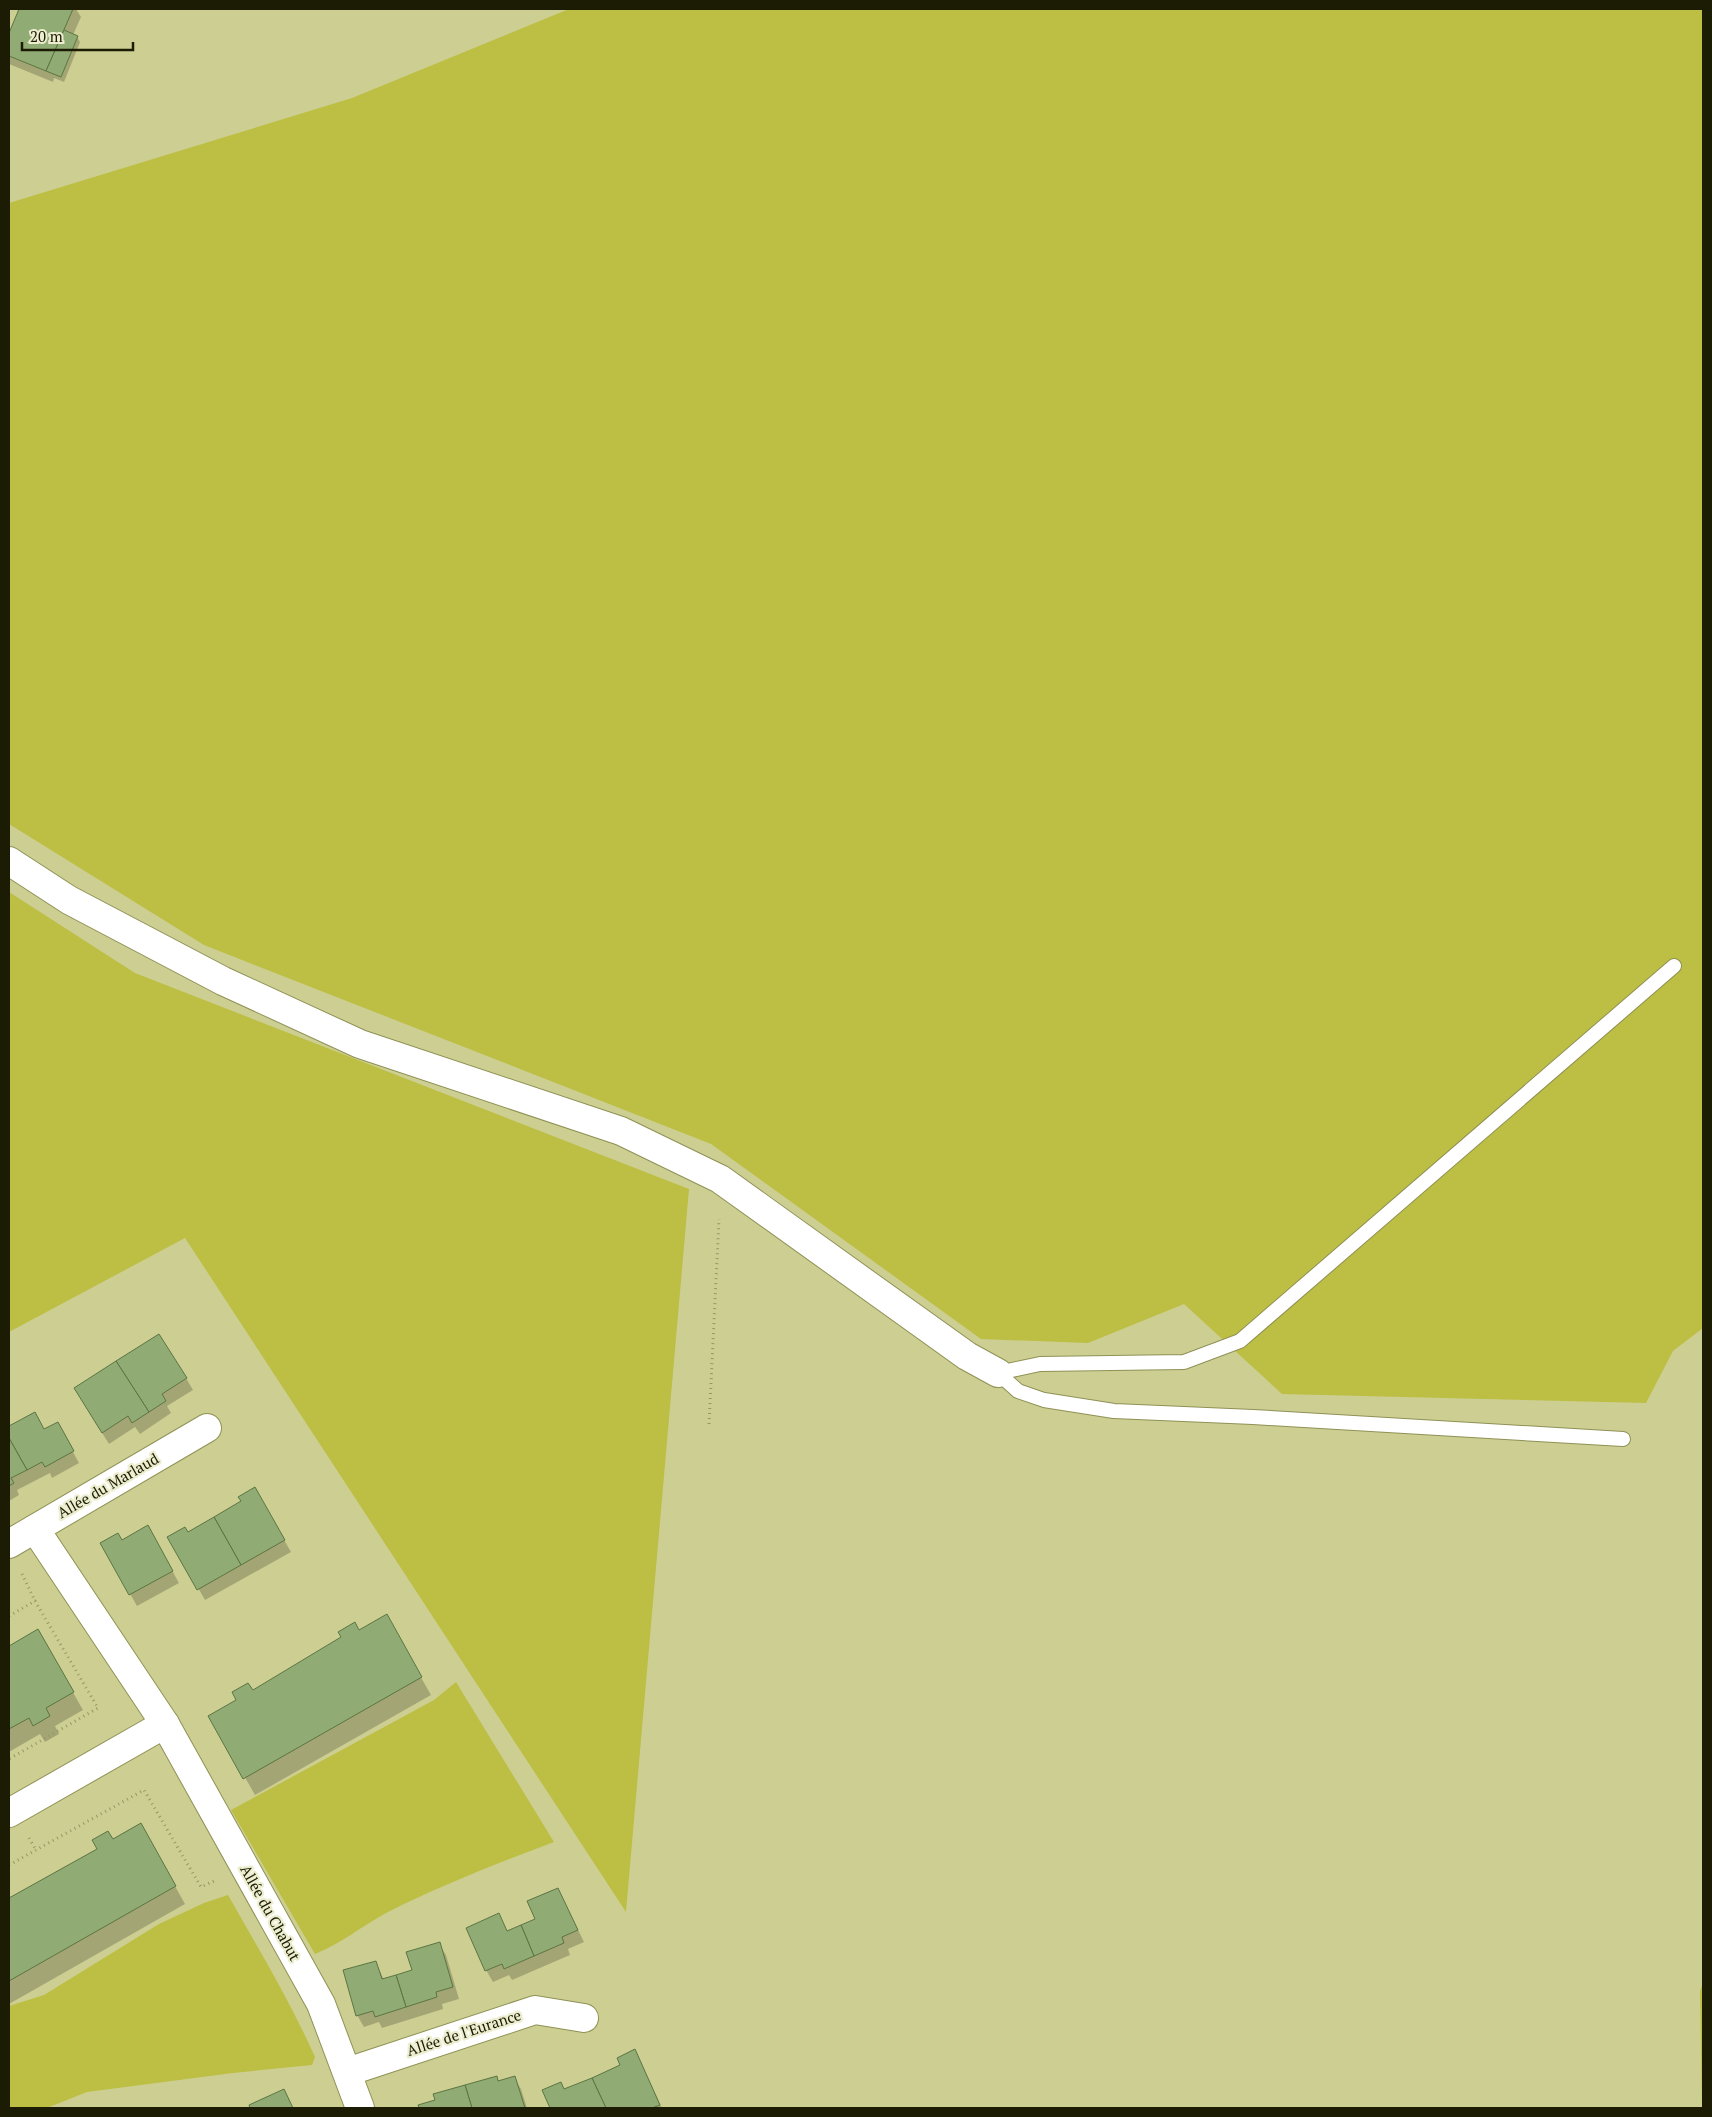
<svg xmlns="http://www.w3.org/2000/svg" width="1712" height="2117" font-family="'PT Serif',serif">
<style>
.green{fill:#bdbe44}
.shadow{fill:#0003}
.building{fill:#91ab75;stroke:#5c7542}
.lines{fill:none;stroke-linecap:round;stroke-linejoin:round}
.lane-casing{stroke:#8f9155;stroke-width:16}
.street-casing{stroke:#8f9155;stroke-width:30}
.path{stroke:#969766;stroke-width:3;stroke-dasharray:1 4;stroke-linecap:butt}
.lane{stroke:#fff;stroke-width:14}
.street{stroke:#fff;stroke-width:28}
.labels{text-anchor:middle;stroke-width:4.5;stroke-linejoin:round;paint-order:stroke}
.street-label{font-size:15px;fill:#1c1c05;stroke:#eceecf}
</style>
<rect width="100%" height="100%" fill="#cdcf92"/>
<!-- green -->
<g class="green">
<polygon points="569,9 1703,9 1703,1328 1673,1351 1646,1403 1282,1394 1184,1304 1088,1343 981,1339 711,1144 204,945 9,824 9,203 352,98"/>
<polygon points="9,892 135,973 689,1189 626,1912 185,1238 9,1332"/>
<path d="M456,1682L554,1842C498,1863 442,1885 388,1912C363,1925 341,1944 315,1954L231,1810L434,1700Z"/>
<path d="M228,1895C258,1948 290,2001 315,2057L312,2065L233,2073L87,2092L47,2108H9V2006L44,1995L159,1924L204,1903Z"/>
<polygon points="1703,1983 1703,2108 1702,2108 1700,1991"/>
</g>
<!-- shadow -->
<g class="shadow">
<polygon points="20,9 76,9 81,17 73,35 77,37 80,42 64,82 54,78 53,82 9,64 9,36"/>
<polygon points="186,1378 193,1390 167,1406 171,1413 140,1434 135,1427 109,1444 82,1400"/>
<polygon points="34,1413 44,1431 57,1423 79,1463 52,1478 50,1473 17,1490 19,1495 9,1501 9,1427"/>
<polygon points="255,1489 291,1552 205,1600 169,1537 187,1533 242,1502"/>
<polygon points="148,1527 179,1583 137,1606 101,1543 122,1542"/>
<polygon points="386,1616 431,1695 255,1795 210,1716"/>
<polygon points="38,1631 83,1710 55,1726 59,1734 45,1742 40,1734 9,1752 9,1647"/>
<polygon points="141,1825 185,1904 9,2004 9,1900"/>
<polygon points="564,1901 584,1942 568,1949 570,1955 512,1980 509,1975 493,1982 486,1970 507,1932 537,1920"/>
<polygon points="439,1944 446,1955 459,1999 442,2004 443,2009 382,2028 379,2022 364,2027 357,2015 376,1962 384,1980 413,1971"/>
<polygon points="635,2051 662,2108 552,2108 544,2091 565,2091 622,2066"/>
<polygon points="496,2077 499,2082 514,2078 521,2089 527,2108 420,2108 419,2106"/>
<polygon points="284,2091 293,2108 246,2108"/>
</g>
<!-- building -->
<g class="building">
<polygon points="19,9 73,9 46,71 9,56 9,33"/>
<polygon points="64,30 78,36 61,77 46,71"/>
<polygon points="159,1334 187,1378 162,1394 166,1401 149,1412 116,1361"/>
<polygon points="116,1361 149,1412 132,1423 128,1416 102,1433 74,1388"/>
<polygon points="35,1412 44,1429 58,1422 74,1451 45,1467 42,1462 27,1470 9,1438 9,1426"/>
<polygon points="9,1438 27,1470 11,1478 14,1483 9,1486"/>
<polygon points="255,1487 285,1540 241,1565 214,1517 241,1501 238,1497"/>
<polygon points="214,1517 241,1565 197,1590 167,1537 185,1527 188,1532"/>
<polygon points="148,1525 173,1571 129,1595 100,1543 118,1533 122,1540"/>
<polygon points="387,1614 422,1677 243,1779 208,1716 236,1700 232,1692 248,1683 253,1690 341,1637 338,1632 355,1622 359,1630"/>
<polygon points="38,1629 74,1692 46,1708 50,1716 33,1726 29,1718 9,1729 9,1646"/>
<polygon points="141,1823 176,1886 9,1981 9,1898 97,1849 92,1840 108,1831 113,1839"/>
<polygon points="558,1888 578,1930 562,1937 564,1943 534,1956 521,1925 535,1919 527,1901"/>
<polygon points="499,1913 507,1931 521,1925 534,1956 504,1969 502,1964 485,1971 466,1928"/>
<polygon points="440,1942 453,1987 436,1992 437,1997 406,2007 396,1975 412,1970 406,1952"/>
<polygon points="376,1961 382,1979 396,1975 406,2007 375,2017 373,2011 356,2016 343,1970"/>
<polygon points="635,2049 660,2105 652,2108 606,2108 592,2078 620,2065 617,2058"/>
<polygon points="497,2076 498,2081 515,2076 525,2108 472,2108 465,2085"/>
<polygon points="592,2078 606,2108 550,2108 542,2090 561,2082 564,2089"/>
<polygon points="465,2085 472,2108 419,2108 418,2105 435,2100 433,2094"/>
<polygon points="284,2089 293,2108 250,2108 249,2105"/>
</g>
<g class="lines">
<!-- lane casing -->
<g class="lane-casing">
<g id="lane">
<polyline points="998,1373 1040,1364 1184,1362 1240,1341 1674,966"/>
<polyline points="998,1373 1018,1391 1044,1400 1114,1411 1253,1417 1623,1439"/>
</g>
</g>
<!-- street casing -->
<g class="street-casing">
<g id="street">
<polyline points="9,861 69,900 223,981 360,1044 621,1131 720,1179 967,1356 998,1373"/>
<polyline points="35,1529 165,1724 321,2004 360,2108"/>
<polyline points="9,1544 207,1428"/>
<polyline points="9,1813 165,1724"/>
<polyline points="347,2072 535,2010 584,2018"/>
</g>
</g>
<!-- path -->
<g class="path">
<polyline points="709,1424 719,1219"/>
<polyline points="22,1574 35,1601"/>
<polyline points="9,1616 35,1601 98,1708 9,1759"/>
<polyline points="29,1838 36,1850"/>
<polyline points="9,1865 144,1790 201,1887 214,1881"/>
</g>
<!-- lane -->
<use href="#lane" class="lane"/>
<!-- street -->
<use href="#street" class="street"/>
</g>
<g class="labels">
<!-- street labels -->
<g class="street-label">
<text transform="translate(108 1486) rotate(-30)" y="5">Allée du Marlaud</text>
<text transform="translate(270 1913) rotate(61)" y="5">Allée du Chabut</text>
<text transform="translate(464 2033) rotate(-18)" y="5">Allée de l'Eurance</text>
</g>
</g>
<!-- border -->
<rect width="1712" height="2117" fill="none" stroke="#1c1c05" stroke-width="20"/>
<!-- scale -->
<path d="M22 42v8h111v-8" fill="none" stroke="#1c1c05" stroke-width="2.5"/>
<text x="30" y="42" font-size="15" fill="#1c1c05" stroke="#eceecf" stroke-width="4" paint-order="stroke">20 m</text>
</svg>
